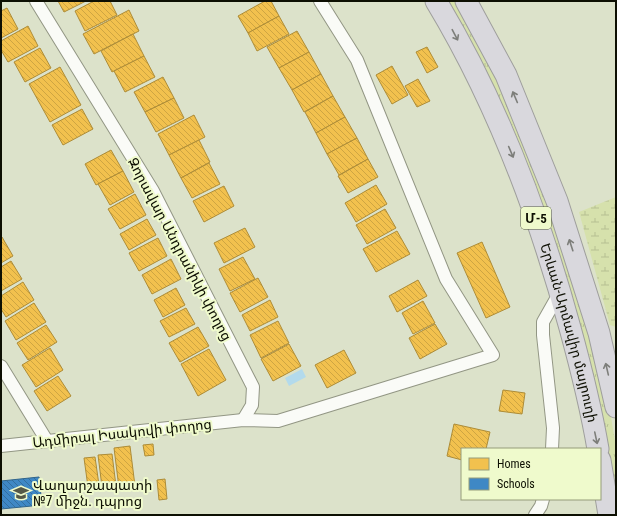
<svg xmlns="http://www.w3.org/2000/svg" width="617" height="516" font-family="'Roboto Condensed','Noto Sans Armenian',sans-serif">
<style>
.grass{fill:url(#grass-tufts)}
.wetland{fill:url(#wetland-marsh)}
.water{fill:#b3daec}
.homes{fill:url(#homes-back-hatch);stroke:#ad8c37}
.schools{fill:url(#schools-back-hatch);stroke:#30648a}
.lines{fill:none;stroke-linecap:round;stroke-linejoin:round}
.street-casing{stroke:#929684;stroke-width:14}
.highway-casing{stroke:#9e9e9c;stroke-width:23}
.street{stroke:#fafbf7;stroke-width:12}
.highway{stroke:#d9d8dd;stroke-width:21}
.oneway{stroke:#7d7e7a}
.labels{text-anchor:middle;stroke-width:4;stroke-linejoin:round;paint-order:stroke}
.shield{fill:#effacc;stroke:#51563f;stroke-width:1}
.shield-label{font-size:13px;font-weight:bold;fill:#0d0f02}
.street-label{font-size:14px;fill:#0d0f02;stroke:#effacc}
.poi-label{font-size:14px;fill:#0d0f02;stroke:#effacc;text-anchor:start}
</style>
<defs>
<pattern id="grass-tufts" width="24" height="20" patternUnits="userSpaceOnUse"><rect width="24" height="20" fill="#d6e1ac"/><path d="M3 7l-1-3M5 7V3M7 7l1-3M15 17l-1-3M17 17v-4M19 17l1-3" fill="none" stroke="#b6c092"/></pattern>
<pattern id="wetland-marsh" width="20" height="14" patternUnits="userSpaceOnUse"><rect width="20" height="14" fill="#d6e1ac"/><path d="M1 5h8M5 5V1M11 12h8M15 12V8" fill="none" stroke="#b6c092"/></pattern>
<pattern id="homes-back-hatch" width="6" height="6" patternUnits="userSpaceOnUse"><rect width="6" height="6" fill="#f2c14e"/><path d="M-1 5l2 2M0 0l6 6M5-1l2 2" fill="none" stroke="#cea542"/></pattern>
<pattern id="schools-back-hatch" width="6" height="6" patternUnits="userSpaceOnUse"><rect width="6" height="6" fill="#3f88c5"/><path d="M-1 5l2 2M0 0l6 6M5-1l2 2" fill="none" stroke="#336e9e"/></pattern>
</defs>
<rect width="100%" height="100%" fill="#dce2ca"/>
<!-- grass -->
<polygon class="grass" points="446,1 458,1 496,73 533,159 597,355 611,417 616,447 616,506 601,420"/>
<!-- wetland -->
<polygon class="wetland" points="616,197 616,327 610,325 579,212"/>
<!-- water -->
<polygon class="water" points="302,369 306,377 289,386 285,378"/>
<!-- homes -->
<g class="homes">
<polygon points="58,1 86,1 64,12"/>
<polygon points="94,1 110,1 117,15 85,31 75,11"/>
<polygon points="265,1 271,1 279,16 248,33 238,16"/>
<polygon points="7,8 18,29 1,38 1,11"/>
<polygon points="129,10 139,31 94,54 83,34"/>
<polygon points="279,16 289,34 257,51 248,33"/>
<polygon points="28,26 38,46 8,62 1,50 1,41"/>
<polygon points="297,31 309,52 279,68 267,47"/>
<polygon points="133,34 144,56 112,72 101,51"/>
<polygon points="427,47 438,67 427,73 416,52"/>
<polygon points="40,48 51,68 25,82 14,62"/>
<polygon points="309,52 321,74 292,90 279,68"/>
<polygon points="144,56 155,77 125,92 114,71"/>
<polygon points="392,66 408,95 392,104 376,75"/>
<polygon points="60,67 81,105 50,122 29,84"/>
<polygon points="321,74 333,96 304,112 292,90"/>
<polygon points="163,77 174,98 145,112 134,92"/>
<polygon points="418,79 430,101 417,107 405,86"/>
<polygon points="333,96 345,117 316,133 305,112"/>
<polygon points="174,98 184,118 156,132 145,112"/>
<polygon points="82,109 93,129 63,145 52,125"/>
<polygon points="194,115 205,137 169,155 158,134"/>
<polygon points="345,117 357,138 327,154 316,133"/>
<polygon points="357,138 368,159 339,175 327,154"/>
<polygon points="199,140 210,162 181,178 169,155"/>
<polygon points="111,150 123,171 96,185 85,164"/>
<polygon points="368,159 378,177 348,193 338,176"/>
<polygon points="209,163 220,184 192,198 181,178"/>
<polygon points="123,171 134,192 110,205 98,184"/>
<polygon points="376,185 387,204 356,222 345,203"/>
<polygon points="224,186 234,206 204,222 193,201"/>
<polygon points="135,194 146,215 120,229 108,209"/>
<polygon points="385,209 396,228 367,244 356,225"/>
<polygon points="147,219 156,235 129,250 120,234"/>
<polygon points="245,228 255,247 224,263 214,243"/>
<polygon points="397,231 410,254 376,272 363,249"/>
<polygon points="1,237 2,237 13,256 1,263"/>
<polygon points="158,238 167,256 139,271 129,253"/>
<polygon points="482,242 510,307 486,318 457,253"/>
<polygon points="243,257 255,279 230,291 219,269"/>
<polygon points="171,259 181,279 152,294 142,275"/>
<polygon points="11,261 22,279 1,291 1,267"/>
<polygon points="258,278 268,297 240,312 230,293"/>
<polygon points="418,280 427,296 397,312 389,296"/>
<polygon points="23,282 34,300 6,317 1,309 1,296"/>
<polygon points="176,288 185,305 163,317 154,300"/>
<polygon points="270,300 278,317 250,331 242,315"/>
<polygon points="423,301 435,323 413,334 402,313"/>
<polygon points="34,303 46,322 16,340 5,321"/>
<polygon points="186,308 195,324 169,337 160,321"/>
<polygon points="278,321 289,343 261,358 250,335"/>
<polygon points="435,324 447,344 420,359 409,338"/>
<polygon points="46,325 57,342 28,360 17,343"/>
<polygon points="198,327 209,346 180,362 169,343"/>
<polygon points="289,344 301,366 273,381 261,359"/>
<polygon points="50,348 63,370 36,387 22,365"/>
<polygon points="209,349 226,380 198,396 181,364"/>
<polygon points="344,350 356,373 327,388 315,365"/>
<polygon points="58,376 71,396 47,411 34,391"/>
<polygon points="503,390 525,393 522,414 499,411"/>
<polygon points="454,424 490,432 486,449 462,449 462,460 447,456"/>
<polygon points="153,444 154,455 145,456 143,445"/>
<polygon points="130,446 135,486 119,488 114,448"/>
<polygon points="112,454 116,486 102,487 98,455"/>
<polygon points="95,457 99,485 88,487 84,458"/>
<polygon points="165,479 167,499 159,500 157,480"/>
</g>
<!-- schools -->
<polygon class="schools" points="39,477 42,505 1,509 1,481"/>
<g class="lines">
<!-- street casing -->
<g class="street-casing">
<g id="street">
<polyline points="36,1 153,191 253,387 252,405 243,420"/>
<polyline points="1,366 47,441"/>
<polyline points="1,446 243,420 278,421 493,355 446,279 357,60 320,1"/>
<polyline points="552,449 553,428 543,335 543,322 560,292"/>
<polyline points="535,515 541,506 543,499"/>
</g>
</g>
<!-- highway casing -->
<g class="highway-casing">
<g id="highway">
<path id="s1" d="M436,1C497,102 539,214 570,328C581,368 591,408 598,449"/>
<polyline points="466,1 506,75 557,201 599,333 616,407"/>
<polyline points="600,460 609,515"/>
</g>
</g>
<!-- street -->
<use href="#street" class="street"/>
<!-- highway -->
<use href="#highway" class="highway"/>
</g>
<!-- one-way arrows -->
<defs><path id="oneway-shaft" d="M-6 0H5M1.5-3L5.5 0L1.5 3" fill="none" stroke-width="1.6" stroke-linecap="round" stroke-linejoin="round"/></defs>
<g class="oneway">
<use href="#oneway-shaft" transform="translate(455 35) rotate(62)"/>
<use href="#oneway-shaft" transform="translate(515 97) rotate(-113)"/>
<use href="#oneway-shaft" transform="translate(511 152) rotate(67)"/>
<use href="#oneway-shaft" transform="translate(571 245) rotate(-108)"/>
<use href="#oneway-shaft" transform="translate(607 369) rotate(-103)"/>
<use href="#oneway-shaft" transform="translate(596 438) rotate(78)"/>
</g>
<!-- icons -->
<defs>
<g id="school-bare" transform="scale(1.2)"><path d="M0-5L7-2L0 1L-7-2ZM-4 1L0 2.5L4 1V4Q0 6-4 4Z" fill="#555948" stroke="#effacc" stroke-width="2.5" paint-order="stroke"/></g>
</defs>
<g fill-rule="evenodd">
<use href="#school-bare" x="21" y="493"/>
</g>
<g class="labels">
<!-- shield labels -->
<rect class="shield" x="521" y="207" width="30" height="22" rx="3"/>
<g class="shield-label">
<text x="536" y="223">Մ-5</text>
</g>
<!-- street labels -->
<g class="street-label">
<text transform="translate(180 249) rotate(62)" y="5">Զորավար Անդրանիկի փողոց</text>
<text dy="5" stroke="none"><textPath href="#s1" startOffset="359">Երևան-Արմավիր մայրուղի</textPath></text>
<text transform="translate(122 433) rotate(-6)" y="5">Ադմիրալ Իսակովի փողոց</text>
</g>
<!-- poi labels -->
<g class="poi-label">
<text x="33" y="490">Վաղարշապատի<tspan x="33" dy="16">№7 միջն. դպրոց</tspan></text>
</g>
</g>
<!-- border -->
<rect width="617" height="516" fill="none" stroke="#0d0f02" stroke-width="4"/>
<!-- legend -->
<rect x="461" y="448" width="140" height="52" fill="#effacc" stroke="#959c7b"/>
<rect x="469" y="458" width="20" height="12" fill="#f2c14e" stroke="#959c7b"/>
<text x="497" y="468" font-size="12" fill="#0d0f02">Homes</text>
<rect x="469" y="478" width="20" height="12" fill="#3f88c5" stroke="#959c7b"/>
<text x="497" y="488" font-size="12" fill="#0d0f02">Schools</text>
</svg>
